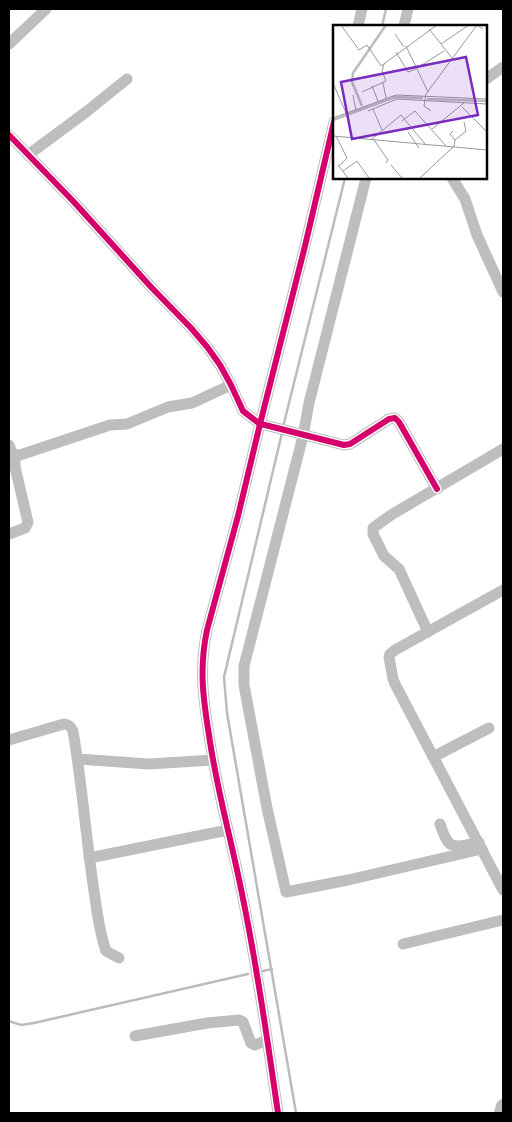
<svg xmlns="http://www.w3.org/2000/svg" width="512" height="1122" font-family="'Fira Sans Condensed',sans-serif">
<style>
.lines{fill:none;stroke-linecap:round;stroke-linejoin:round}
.stream{stroke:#bcbcbc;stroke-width:2.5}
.minor{stroke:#bebebe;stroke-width:11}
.major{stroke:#bdbdbd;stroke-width:14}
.cycleway-casing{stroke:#fff;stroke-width:9}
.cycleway{stroke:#d6006c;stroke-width:6}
.inset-river{fill:none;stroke:#bcbcbc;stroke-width:2.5}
.inset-road{fill:none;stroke:#999;stroke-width:1}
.view{fill:#7b2cbf;fill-opacity:0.15;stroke:#7b2cbf;stroke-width:2.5}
.inset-edge{fill:none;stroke:#000;stroke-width:2.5}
</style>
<rect width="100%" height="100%" fill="#fff"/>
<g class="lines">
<!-- stream -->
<g class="stream">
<polyline points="382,26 386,9"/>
<polyline points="283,427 345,178"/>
<polyline points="282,433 224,677 227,713 296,1113"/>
<polyline points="263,971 272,969"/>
<polyline points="9,1021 21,1025 34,1023 248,974"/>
</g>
<!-- minor -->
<g class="minor">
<polyline points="358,26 362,9"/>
<polyline points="404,26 408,9"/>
<polyline points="9,44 46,9"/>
<polyline points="486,79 503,67"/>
<polyline points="9,135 73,201 151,287 191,328 208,348 220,365 231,385 243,411 260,424 265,425 344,445 350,444 389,419 395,418 399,422 437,489"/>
<polyline points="28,155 86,112 127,79"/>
<polyline points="366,178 309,403 303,436 244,666 244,685 267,808 286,892 348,880 482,849"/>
<polyline points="452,178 465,199 477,235 503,292"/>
<path d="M9,445C11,450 12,456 20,455L110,425L127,424L168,407L192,403L231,385"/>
<polyline points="9,534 25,528 28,522 15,467 15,455"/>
<polyline points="503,590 395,650 390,654 389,657 393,679 395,684 503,890"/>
<polyline points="428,632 399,569 384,556 373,534 373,528 391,515 503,449"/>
<path d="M9,740L64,724C69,724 71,727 73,731C82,784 86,838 94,891C97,911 99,931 106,951L119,958"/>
<polyline points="433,757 489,728"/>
<polyline points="78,759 149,764 213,760"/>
<path d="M440,824C442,830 445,839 449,843C455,849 472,844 479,842"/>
<polyline points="89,858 228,830"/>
<polyline points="403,944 503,920"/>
<polyline points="135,1036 207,1023 239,1020 243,1022 251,1043 255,1045 267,1040"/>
<path d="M278,1113C267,1037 256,960 240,884C230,835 216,786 209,735C203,698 199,668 207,630L238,516L260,424L305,246L334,122"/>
</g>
<!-- major -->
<polyline class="major" points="501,1113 503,1106"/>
<!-- cycleway casing -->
<g class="cycleway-casing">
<g id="cycleway">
<polyline points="9,135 73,201 151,287 191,328 208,348 220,365 231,385 243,411 260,424 265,425 344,445 350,444 389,419 395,418 399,422 437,489"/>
<path d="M278,1113C267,1037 256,960 240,884C230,835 216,786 209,735C203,698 199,668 207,630L238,516L260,424L305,246L334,122"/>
</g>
</g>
<!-- cycleway -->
<use href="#cycleway" class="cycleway"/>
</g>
<!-- overview -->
<g transform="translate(333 25)">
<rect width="154" height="154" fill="#fff"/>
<path class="inset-river" d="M94,74L154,76M29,81L19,57L20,48L53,0M0,95L62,72L90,73"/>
<path class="inset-road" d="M8,0L26,25L34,20L48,41L104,0M96,4L120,34M62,9L71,22M108,19L136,0M73,21L95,67M63,27L75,47L83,44M84,43L111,26M0,58L13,88M50,58L53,73M39,61L45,76M29,67L53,56L49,46L51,39M20,70L23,85M129,82L154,107M40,84L49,105M35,86L64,74L154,79M98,86L91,81L93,69L144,0L150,4M0,93L63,70L154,74M69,96L82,86L113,121M99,104L131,78M120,106L117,109L122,115L121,122M75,107L86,123M0,111L154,125M3,111L14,133L6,141M39,114L68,90L92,119M41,115L55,135L53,138M122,115L133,106L131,97M5,140L15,153M58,140L69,153M10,146L24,136L36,153M87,153L120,122"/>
<path class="view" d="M133,32L145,90L19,114L8,57Z"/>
<rect width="154" height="154" class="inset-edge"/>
</g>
<!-- border -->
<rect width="512" height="1122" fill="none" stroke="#000000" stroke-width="20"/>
</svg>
